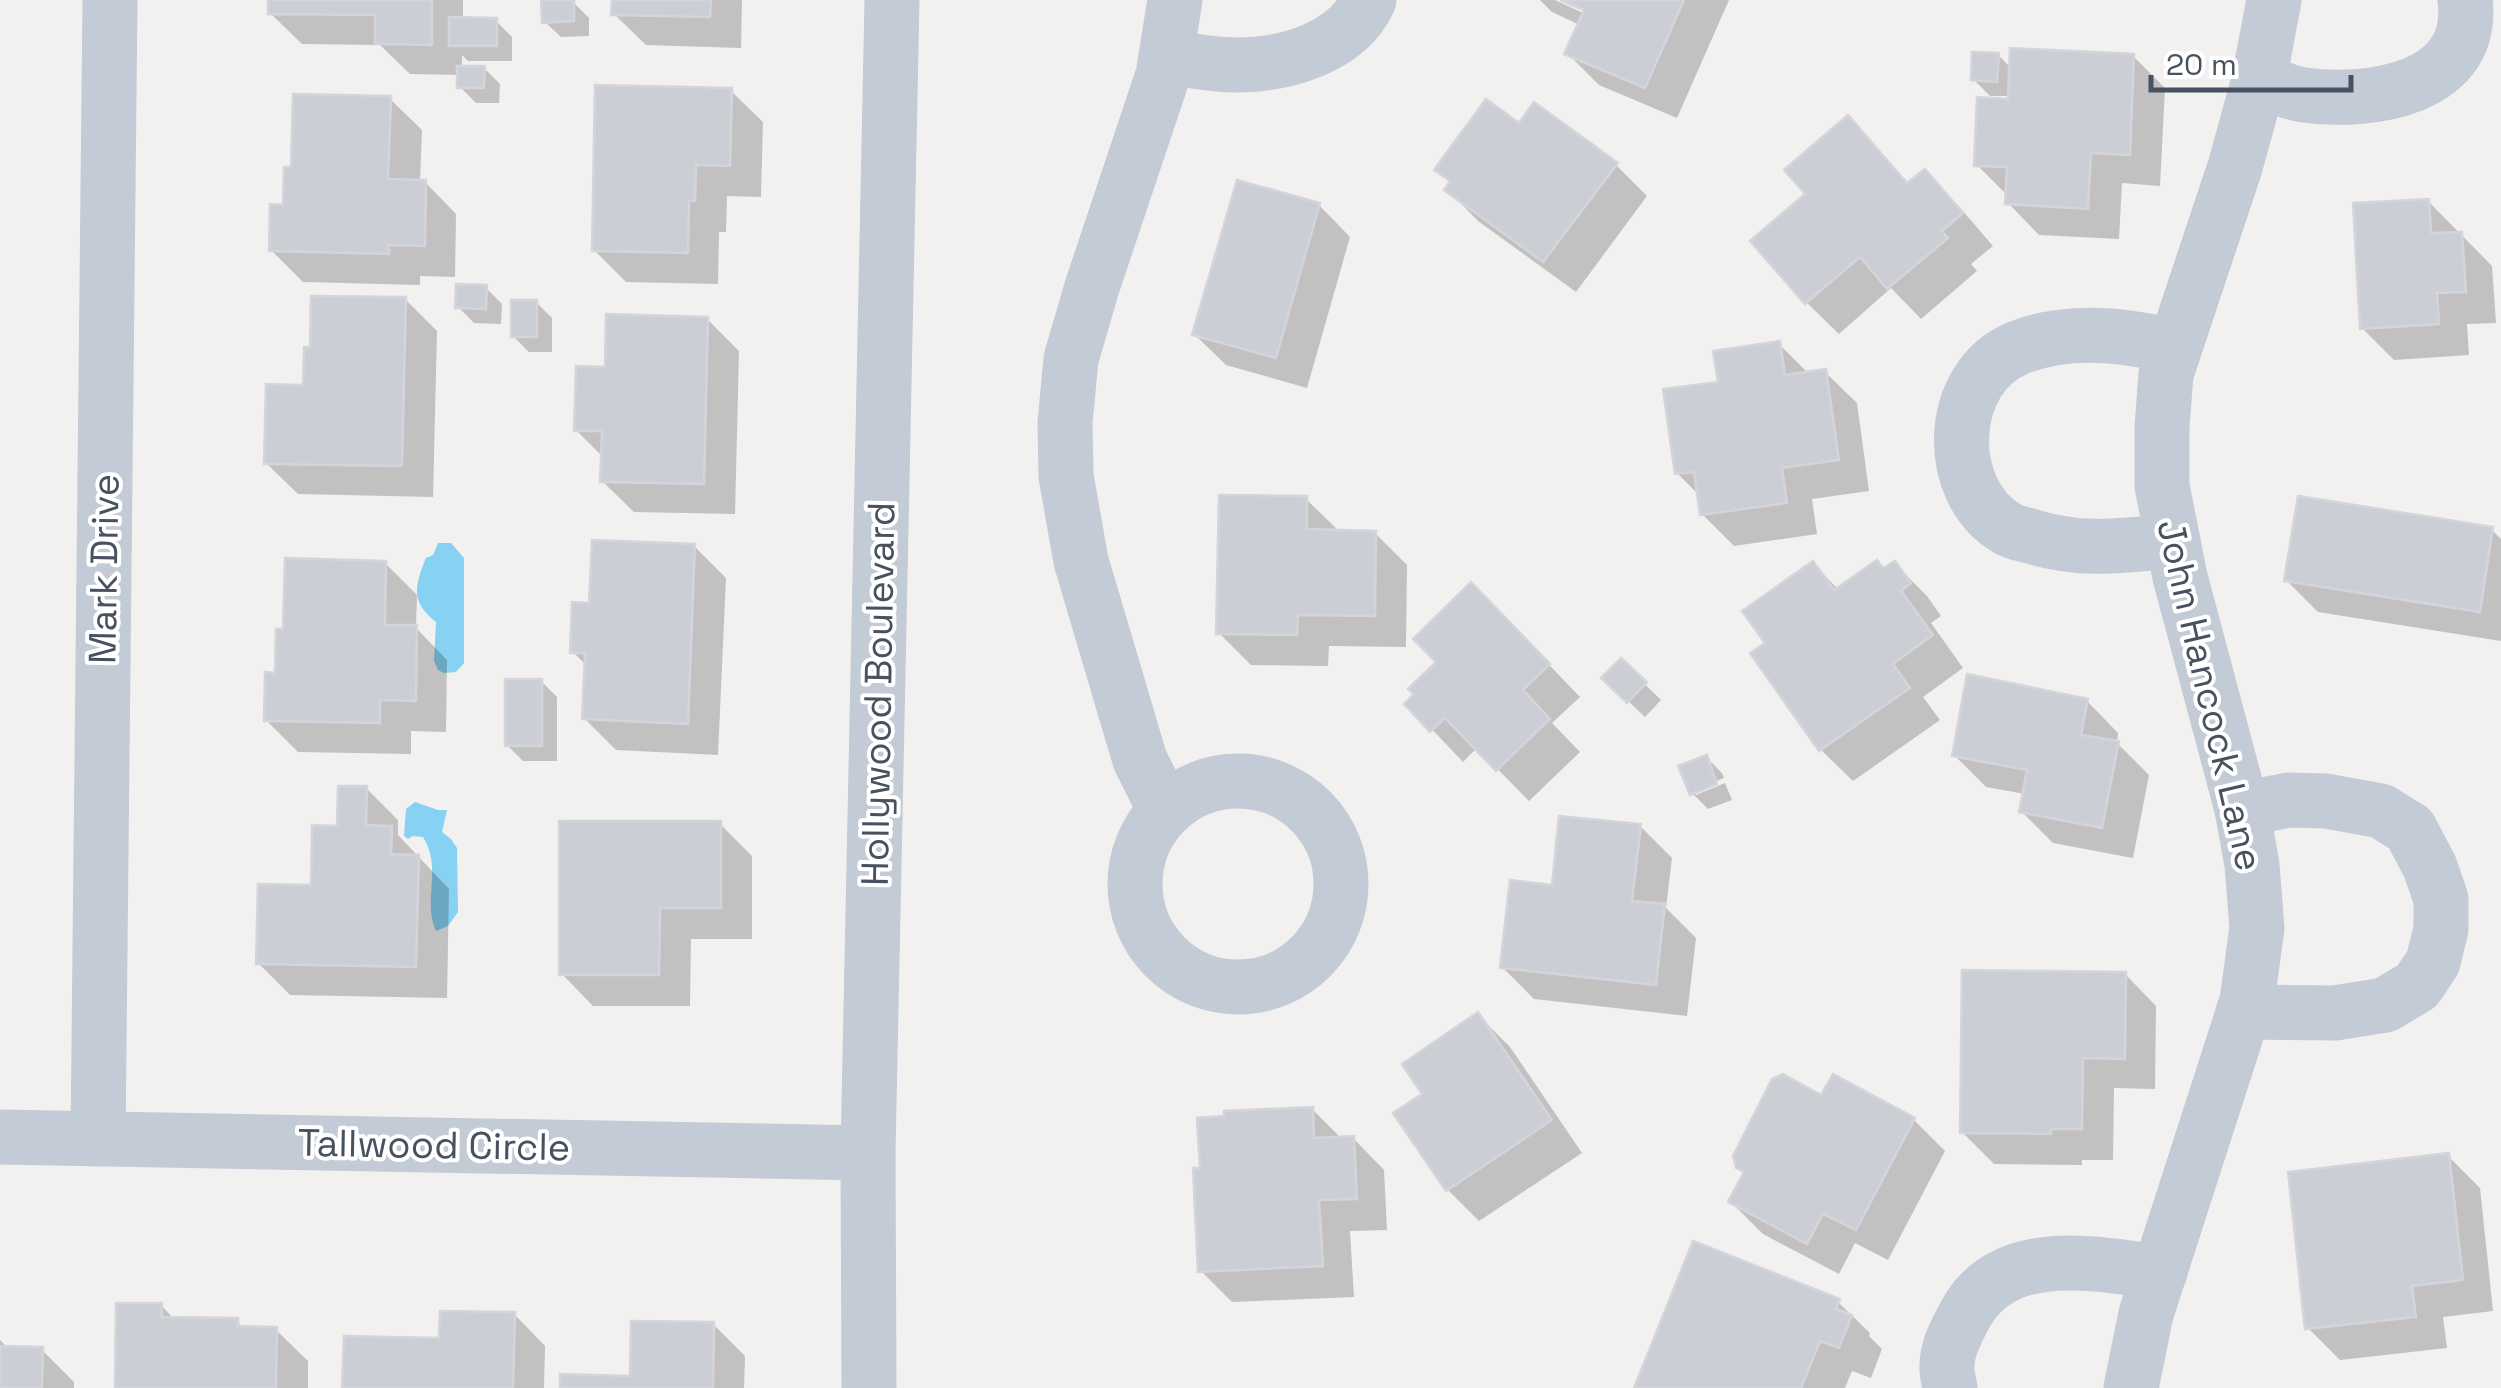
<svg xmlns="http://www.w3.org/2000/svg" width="2501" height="1388" font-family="'Space Grotesk',sans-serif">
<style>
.water{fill:#87d1f2}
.shadow{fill:#0003}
.building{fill:#ccced6;stroke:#d4d5dc;stroke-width:2.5}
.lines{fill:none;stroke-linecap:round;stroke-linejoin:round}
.minor{stroke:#c3cbd6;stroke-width:55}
.labels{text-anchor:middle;stroke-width:8;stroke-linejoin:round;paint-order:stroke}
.street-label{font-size:38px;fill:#47515f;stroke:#fff}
</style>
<rect width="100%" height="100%" fill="#f3f0f0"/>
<!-- water -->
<g class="water">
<path d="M438,543H451L464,558V663L456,672L444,673L438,670L434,661L436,622C411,602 414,587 426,558L433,555Z"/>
<path d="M415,802L438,810H447L442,832L451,839L457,848L458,912L448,926L436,931C422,900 443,869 423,837L413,836L408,839L404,836L406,809Z"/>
</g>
<!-- shadow -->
<g class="shadow">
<polygon points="270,0 463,0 463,20 496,21 512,37 512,61 468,61 462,55 462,68 484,68 500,84 499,103 476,103 460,87 460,75 410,74 380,45 302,44 270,13"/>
<polygon points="614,0 742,0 741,48 646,45 614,14"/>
<polygon points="1540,0 1555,0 1594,18 1596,13 1567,0 1729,0 1677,118 1599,85 1567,53 1580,25 1552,12"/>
<polygon points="573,2 589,18 589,36 561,37 545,22"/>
<polygon points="1998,55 2012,69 2133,56 2165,88 2160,186 2122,183 2119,239 2039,235 2008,203 2008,196 1977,165 2010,102 2011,96 1990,96 1974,80"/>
<polygon points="731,91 763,122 761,197 727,196 726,232 719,232 718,284 626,282 594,250"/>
<polygon points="390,99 422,130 420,182 425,182 456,214 455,277 420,276 420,285 303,282 271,250 286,208 294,170"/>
<polygon points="1848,118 1909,184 1925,172 1956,203 1993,246 1971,264 1977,271 1921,319 1891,288 1839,334 1807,303 1754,241 1809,194"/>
<polygon points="1519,126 1616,165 1647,196 1576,292 1478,221 1447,189 1451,183 1437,169"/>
<polygon points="2428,201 2492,266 2496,323 2467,324 2469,355 2394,360 2362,328"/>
<polygon points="1319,205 1350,237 1307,388 1226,365 1194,334"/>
<polygon points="486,288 502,304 501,324 474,323 458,307"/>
<polygon points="405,299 437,331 433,497 298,494 266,463 306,387"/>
<polygon points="536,302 552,318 552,352 529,352 513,336"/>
<polygon points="707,319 739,351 735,514 634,512 602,481 603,457 576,430 607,369"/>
<polygon points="1779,344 1809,374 1825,372 1857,403 1869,491 1812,499 1817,534 1734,546 1702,514 1699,495 1677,473 1721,385"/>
<polygon points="1306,499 1338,530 1375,533 1407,565 1406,647 1329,646 1328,666 1251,665 1219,633"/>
<polygon points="2492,530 2501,539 2501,641 2318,612 2286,580"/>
<polygon points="694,546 726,578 718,755 616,750 584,718 587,666 573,652 591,606"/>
<polygon points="385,563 417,595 416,628 447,660 446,732 411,731 411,754 298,752 266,720 278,676 286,631"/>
<polygon points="1813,564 1839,590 1895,564 1927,596 1941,616 1931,623 1963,668 1923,697 1940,720 1853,781 1821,750 1754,654 1768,644"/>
<polygon points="1503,617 1580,697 1552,723 1580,752 1529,801 1477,748 1463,762 1408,704 1439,662"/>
<polygon points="1621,661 1661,700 1645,717 1604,678"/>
<polygon points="541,681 557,697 557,761 523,761 507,745"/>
<polygon points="2087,701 2118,733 2117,743 2149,775 2133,858 2053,843 2022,812 2025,794 1986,787 1954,755"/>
<polygon points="1706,757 1722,773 1724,778 1696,789 1696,795 1725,783 1732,800 1708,809 1692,793"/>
<polygon points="366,788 398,820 398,835 449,889 447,998 290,995 258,963 313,887 339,828"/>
<polygon points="720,824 752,856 752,939 691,939 690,1006 593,1006 562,974"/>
<polygon points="1640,826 1672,858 1666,908 1696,938 1687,1016 1534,999 1503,968 1555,888"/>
<polygon points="2125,974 2156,1006 2155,1089 2114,1088 2113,1160 2082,1160 2082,1165 1994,1164 1962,1132"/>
<polygon points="1478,1015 1510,1047 1582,1153 1479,1221 1448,1190 1425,1095"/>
<polygon points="1822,1099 1914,1120 1945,1151 1888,1260 1855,1243 1839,1274 1763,1234 1731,1202 1746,1174 1738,1167"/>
<polygon points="1312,1109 1342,1139 1353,1138 1384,1170 1387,1230 1350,1231 1354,1297 1232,1302 1200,1270 1202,1170"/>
<polygon points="2448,1156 2480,1188 2493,1311 2443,1317 2447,1348 2340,1360 2308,1328"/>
<polygon points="1838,1302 1870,1333 1869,1336 1882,1349 1871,1378 1852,1371 1845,1388 1637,1388"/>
<polygon points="161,1305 175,1320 237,1321 245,1329 276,1330 308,1361 308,1388 117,1388"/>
<polygon points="514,1314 545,1346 544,1388 345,1388 442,1341"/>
<polygon points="713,1324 745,1356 744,1388 562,1388 633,1379"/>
<polygon points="0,1340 9,1349 42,1350 74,1382 74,1388 0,1388"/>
</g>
<!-- building -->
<g class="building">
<polygon points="268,0 432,0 432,45 375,44 375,15 268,14"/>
<polygon points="541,0 574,0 574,21 542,23"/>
<polygon points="612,0 711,0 710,17 611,15"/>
<polygon points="1560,0 1684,0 1645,88 1564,54 1584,10"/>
<polygon points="449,17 497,18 497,46 449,46"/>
<polygon points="2010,48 2134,54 2130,155 2091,153 2088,209 2005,204 2007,167 1974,166 1977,97 2008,99"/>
<polygon points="1972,52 1999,53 1997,82 1971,80"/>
<polygon points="457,66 485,66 484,88 457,88"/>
<polygon points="595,85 732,88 730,166 696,165 695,201 689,201 688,253 592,251"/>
<polygon points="293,94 391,96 388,179 426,180 425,246 389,245 389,254 269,251 270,204 283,205 284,167 291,167"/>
<polygon points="1486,99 1519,123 1534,102 1618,163 1543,262 1444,190 1450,181 1434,170"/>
<polygon points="1848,115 1907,183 1925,169 1963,213 1942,231 1948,238 1887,289 1860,257 1805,304 1750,241 1805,194 1784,170"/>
<polygon points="1237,180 1320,203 1276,358 1192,335"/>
<polygon points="2429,199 2431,233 2462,232 2466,292 2437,293 2439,324 2360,329 2353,203"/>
<polygon points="456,284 487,285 486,309 455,308"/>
<polygon points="311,296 406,297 402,466 264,464 266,384 303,385 304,347 310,347"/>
<rect x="511" y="300" width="26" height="37"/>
<polygon points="606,314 708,317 704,484 600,482 602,431 574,431 576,366 605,367"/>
<polygon points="1780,341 1785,375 1826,369 1839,460 1782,468 1787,503 1700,515 1694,472 1675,474 1663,389 1718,382 1713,351"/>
<polygon points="1219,495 1307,496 1307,529 1376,531 1375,616 1298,615 1297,635 1216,634"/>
<polygon points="2298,496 2493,527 2480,612 2284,581"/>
<polygon points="592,540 695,544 688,724 582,719 585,653 570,653 572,602 589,603"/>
<polygon points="285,558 386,561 385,625 417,625 416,701 380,700 380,723 264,721 265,672 275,673 276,629 283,629"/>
<polygon points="1877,560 1883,568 1895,561 1911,583 1901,591 1933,635 1893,664 1910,688 1819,751 1750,653 1765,643 1742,611 1813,561 1834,590"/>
<polygon points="1471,582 1550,664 1523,690 1550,719 1496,771 1445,718 1430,732 1404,704 1414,694 1408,689 1436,662 1413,639"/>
<polygon points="1621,658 1647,682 1627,703 1601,678"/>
<polygon points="1967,674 2088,699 2081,735 2119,741 2102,828 2019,812 2027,770 1952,756"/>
<rect x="505" y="679" width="37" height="67"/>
<polygon points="1707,755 1717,784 1690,795 1678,766"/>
<polygon points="338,786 367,786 366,825 392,826 391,854 419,855 416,967 256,964 258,884 311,885 312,825 337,826"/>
<polygon points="1559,816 1641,824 1632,901 1665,904 1656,985 1500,968 1510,880 1552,885"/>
<polygon points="559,821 721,821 721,908 660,908 659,975 559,975"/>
<polygon points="1962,970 2126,972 2125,1059 2083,1058 2082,1129 2051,1129 2051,1134 1960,1133"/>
<polygon points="1478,1012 1552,1120 1446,1191 1393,1113 1422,1094 1402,1064"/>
<polygon points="1783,1074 1821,1095 1833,1074 1915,1118 1856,1230 1823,1214 1807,1244 1728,1202 1744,1172 1736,1168 1733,1156 1772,1079"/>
<polygon points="1313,1107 1314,1138 1354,1136 1357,1199 1319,1200 1323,1266 1198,1272 1193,1168 1200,1168 1197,1118 1224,1116 1224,1111"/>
<polygon points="2449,1153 2463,1280 2412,1286 2416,1317 2305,1329 2288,1172"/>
<polygon points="1693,1241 1840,1299 1836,1309 1852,1315 1839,1348 1820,1341 1801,1388 1634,1388"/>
<polygon points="116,1303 162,1303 162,1317 238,1318 238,1326 277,1327 276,1388 115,1388"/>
<polygon points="440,1311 515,1312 513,1388 342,1388 344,1336 439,1338"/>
<polygon points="631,1321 714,1322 713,1388 560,1388 560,1374 630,1376"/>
<polygon points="0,1346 43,1347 42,1388 0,1388"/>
</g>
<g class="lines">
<!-- minor -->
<g class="minor">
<path d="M1166,57C1189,60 1213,65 1236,65C1285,65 1347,48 1369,0"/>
<path d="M2259,80C2273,85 2289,93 2304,95C2371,104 2476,89 2465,0"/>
<path d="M2173,541C2120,546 2083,552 2030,536C2023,534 2015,533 2008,529C1943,492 1946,377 2018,348C2068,328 2124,334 2175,347"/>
<circle cx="1238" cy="884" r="103"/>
<polyline points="2242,809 2289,800 2326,801 2381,811 2410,829 2430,867 2441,899 2441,929 2433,962 2417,986 2385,1005 2335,1013 2243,1012"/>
<polyline points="1165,810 1140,760 1081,561 1066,476 1065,423 1071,359 1092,287 1163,75 1175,0"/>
<polyline points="0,1137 868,1153"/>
<polyline points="98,1139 110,0"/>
<polyline points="869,1388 868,1153 892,0"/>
<path d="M1950,1388C1949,1381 1946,1372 1947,1365C1947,1347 1958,1328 1966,1313C2005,1244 2095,1264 2160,1272"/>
<polyline points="2131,1388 2146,1314 2247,1001 2257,928 2252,865 2242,809 2180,577 2162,486 2162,427 2166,374 2235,167 2259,80 2274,0"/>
</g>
</g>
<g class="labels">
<!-- street labels -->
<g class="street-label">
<text transform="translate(104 569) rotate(-89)" y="13">Mark Drive</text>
<text transform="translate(878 694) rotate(-89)" y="13">Hollywood Boulevard</text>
<text transform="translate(2210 695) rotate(77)" y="13">John Hancock Lane</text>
<text transform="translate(434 1145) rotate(1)" y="13">Tallwood Circle</text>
</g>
</g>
<!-- scale -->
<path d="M2151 75v15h200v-15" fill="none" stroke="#47515f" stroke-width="5"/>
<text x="2166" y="75" font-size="30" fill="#47515f" stroke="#ffffff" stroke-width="8" paint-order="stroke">20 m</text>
</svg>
